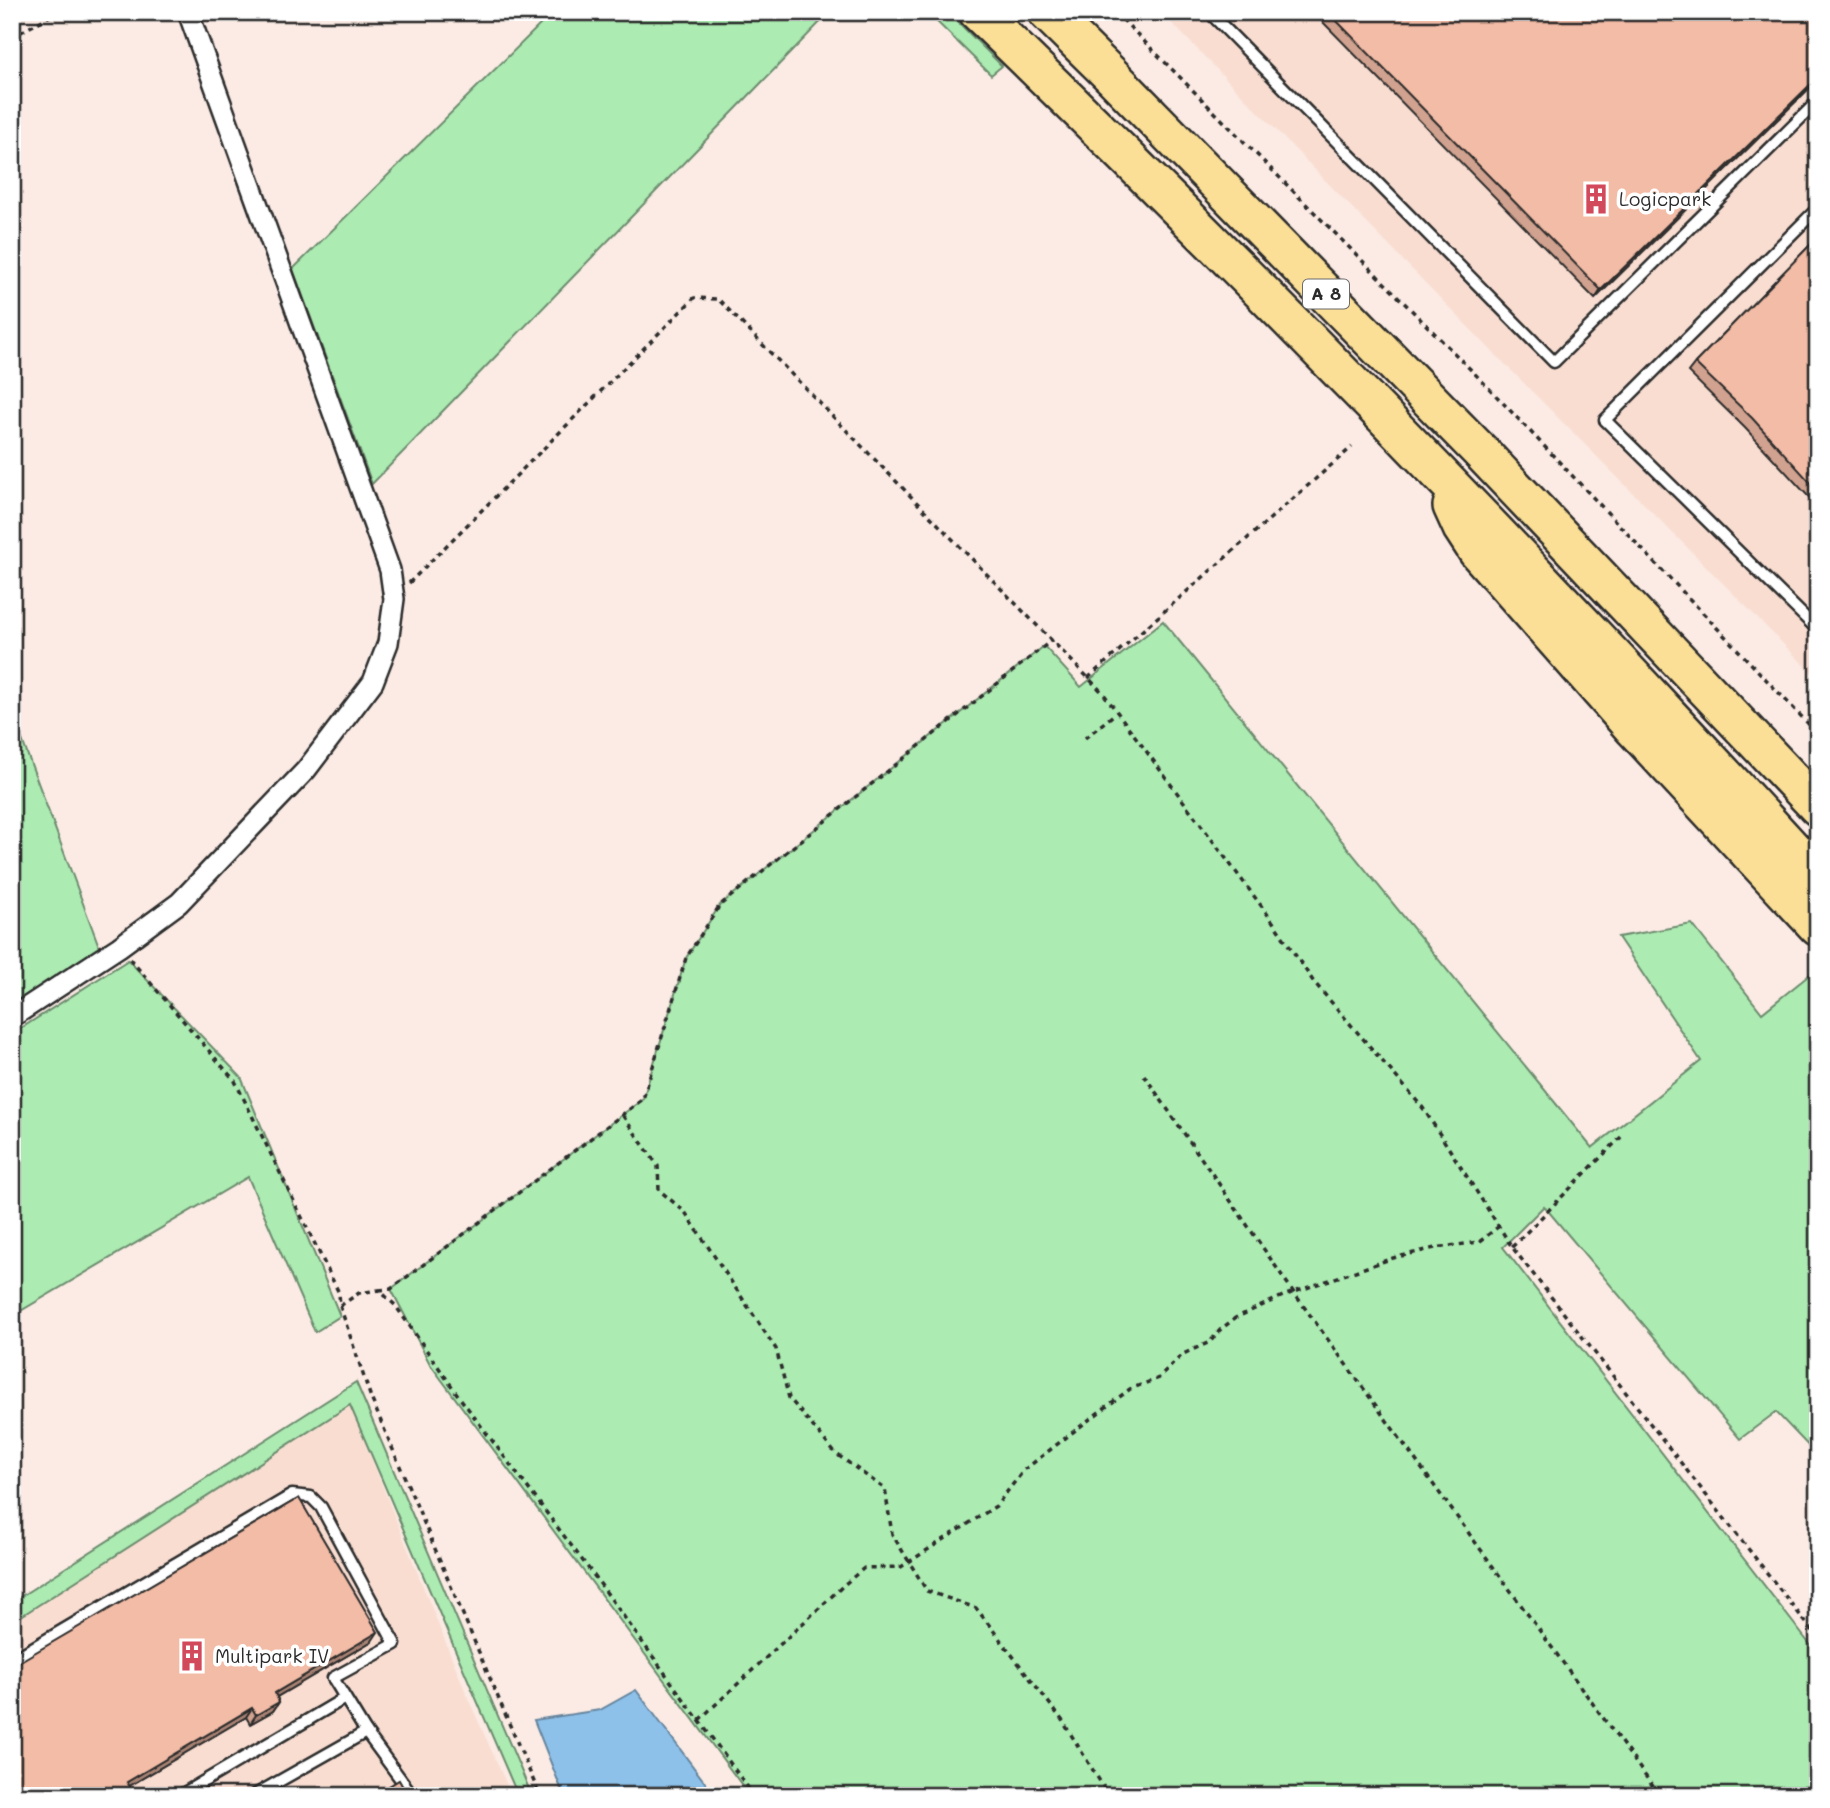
<svg xmlns="http://www.w3.org/2000/svg" width="1830" height="1808" font-family="Mali,sans-serif">
<style>
.built{fill:#f9ddd1}
.green{fill:#acebb2;stroke:#6c8b6e;stroke-width:2}
.water{fill:#8dc1ea;stroke:#66859e;stroke-width:2}
.lines{fill:none;stroke-linecap:round;stroke-linejoin:round}
.service-casing{stroke:#2b2b2b;stroke-width:15}
.minor-casing{stroke:#2b2b2b;stroke-width:24}
.motorway-casing{stroke:#2b2b2b;stroke-width:42}
.path{stroke:#2b2b2b;stroke-width:3.5;stroke-dasharray:5 5;stroke-linecap:butt}
.service{stroke:#fff;stroke-width:10}
.minor{stroke:#fff;stroke-width:19}
.motorway{stroke:#fbdf96;stroke-width:37}
.wall{fill:#d1a28f;stroke:#2b2b2b;stroke-width:2}
.shaded-wall{fill:#aa8474;stroke:#2b2b2b;stroke-width:2}
.building{fill:#f3bca6;stroke:#2b2b2b;stroke-width:2}
.labels{text-anchor:middle;stroke-width:7;stroke-linejoin:round;paint-order:stroke}
.shield{fill:#fff;stroke:#6b6b6b;stroke-width:2}
.shield-label{font-size:18px;font-weight:bold;fill:#2b2b2b}
.poi-label{font-size:19px;fill:#2b2b2b;stroke:#fff;text-anchor:start}
</style>
<rect width="100%" height="100%" fill="#fbebe4"/>
<filter id="ink" filterUnits="userSpaceOnUse"><feTurbulence type="fractalNoise" baseFrequency=".0143" numOctaves="2"/><feDisplacementMap in="SourceGraphic" scale="14" xChannelSelector="R" yChannelSelector="G"/><feConvolveMatrix kernelMatrix="1 2 1 2 8 2 1 2 1" color-interpolation-filters="sRGB"/></filter>
<g filter="url(#ink)">
<!-- built -->
<g class="built">
<polygon points="1161,12 1818,12 1818,679 1480,339"/>
<polygon points="350,1406 471,1705 512,1796 12,1796 12,1622"/>
</g>
<!-- green -->
<g class="green">
<polygon points="553,12 830,12 372,484 293,269"/>
<polygon points="927,12 948,12 1002,66 991,75"/>
<polygon points="1163,621 1592,1148 1701,1061 1618,937 1692,924 1762,1013 1818,968 1818,1456 1776,1412 1740,1439 1544,1206 1503,1247 1818,1655 1818,1796 750,1796 430,1364 391,1289 643,1099 686,958 720,905 1044,646 1081,687"/>
<polygon points="12,713 100,949 16,1004 12,993"/>
<polygon points="128,960 241,1077 340,1316 315,1332 248,1177 12,1316 12,1034"/>
<polygon points="356,1382 532,1796 518,1796 350,1405 12,1622 12,1602"/>
</g>
<!-- water -->
<polygon class="water" points="636,1690 715,1796 564,1796 534,1720 600,1710"/>
<g class="lines">
<!-- service casing -->
<g class="service-casing">
<g id="service">
<polyline points="1209,12 1554,362 1818,101"/>
<polyline points="1818,208 1605,420 1818,630"/>
<polyline points="12,1660 292,1495 311,1497 321,1507 395,1644 333,1678 366,1732"/>
<polyline points="179,1796 345,1698"/>
<polyline points="253,1796 366,1732 413,1796"/>
</g>
</g>
<!-- minor casing -->
<g class="minor-casing">
<polyline id="minor" points="12,1017 119,947 179,903 306,770 373,682 388,643 394,599 390,570 188,12"/>
</g>
<!-- motorway casing -->
<g class="motorway-casing">
<g id="motorway">
<path d="M978,12C1267,291 1547,580 1818,877"/>
<polyline points="1047,12 1114,78 1478,449 1818,807"/>
<polyline points="1452,506 1462,528 1477,551 1634,729 1818,927"/>
</g>
</g>
<!-- path -->
<g class="path">
<polyline points="1115,12 1485,384 1818,734"/>
<polyline points="12,37 57,12"/>
<polyline points="409,583 694,298 718,299 1103,693 1271,919 1313,981 1423,1108 1512,1247 1818,1638"/>
<polyline points="1088,678 1352,447"/>
<polyline points="1085,738 1117,712"/>
<polyline points="130,959 235,1081 339,1293 340,1306 371,1398 540,1796"/>
<polyline points="1144,1075 1294,1293 1660,1796"/>
<polyline points="623,1116 658,1166 659,1190 685,1212 776,1349 789,1398 835,1453 885,1489 892,1534 927,1591 976,1608 1062,1720 1109,1796"/>
<polyline points="1512,1247 1623,1135"/>
<polyline points="379,1290 391,1289 643,1099 686,958 720,905 1052,640"/>
<polyline points="340,1306 359,1293 379,1290 395,1305 460,1398 598,1581 754,1796"/>
<polyline points="699,1720 845,1584 864,1568 901,1567 996,1506 1024,1470 1086,1422 1130,1389 1159,1378 1183,1354 1210,1342 1220,1330 1235,1318 1283,1296 1393,1258 1435,1248 1479,1242 1498,1227"/>
</g>
<!-- service -->
<use href="#service" class="service"/>
<!-- minor -->
<use href="#minor" class="minor"/>
<!-- motorway -->
<use href="#motorway" class="motorway"/>
</g>
<!-- wall -->
<g class="wall">
<polygon points="1313,12 1818,12 1595,299"/>
<polygon points="1818,237 1818,507 1745,428 1688,372 1695,363"/>
<polygon points="372,1641 277,1697 279,1702 273,1711 250,1724 246,1717 129,1786 12,1796"/>
</g>
<!-- shaded-wall -->
<g class="shaded-wall">
<polygon points="1818,77 1818,80 1595,299 1601,290"/>
<polygon points="378,1632 372,1641 268,1702 275,1693"/>
<polygon points="279,1702 273,1711 250,1724 256,1715"/>
<polygon points="252,1708 246,1717 121,1791 127,1782"/>
</g>
<!-- building -->
<g class="building">
<polygon points="1328,12 1818,12 1818,77 1601,290"/>
<polygon points="1818,237 1818,491 1752,418 1695,363"/>
<polygon points="299,1498 378,1632 275,1693 279,1702 256,1715 252,1708 127,1782 132,1790 122,1796 12,1796 12,1666"/>
<polygon points="399,1780 408,1796 373,1796"/>
</g>
</g>
<!-- icons -->
<defs>
<g id="building-bare" transform="scale(2.415)"><path d="M-4-6H4V6H1V3H-1V6H-4ZM-2.5-4.3h1.7v1.8h-1.7ZM.8-4.3h1.7v1.8H.8ZM-2.5-1h1.7V.8h-1.7ZM.8-1h1.7V.8H.8Z" fill="#d1495b" stroke="#fff" stroke-width="2.5" paint-order="stroke"/></g>
</defs>
<g fill-rule="evenodd">
<use href="#building-bare" x="1596" y="199"/>
<use href="#building-bare" x="192" y="1656"/>
</g>
<g class="labels">
<!-- shield labels -->
<rect class="shield" x="1303" y="279.5" width="46" height="29" rx="5"/>
<g class="shield-label">
<text x="1326" y="300">A 8</text>
</g>
<!-- poi labels -->
<g class="poi-label">
<text x="1619" y="206">Logicpark</text>
<text x="215" y="1663">Multipark IV</text>
</g>
</g>
<!-- margin -->
<rect width="1830" height="1808" fill="none" stroke="#fff" stroke-width="42"/>
<rect x="21" y="21" width="1788" height="1766" fill="none" stroke="#2b2b2b" stroke-width="2.5" filter="url(#ink)"/>
</svg>
